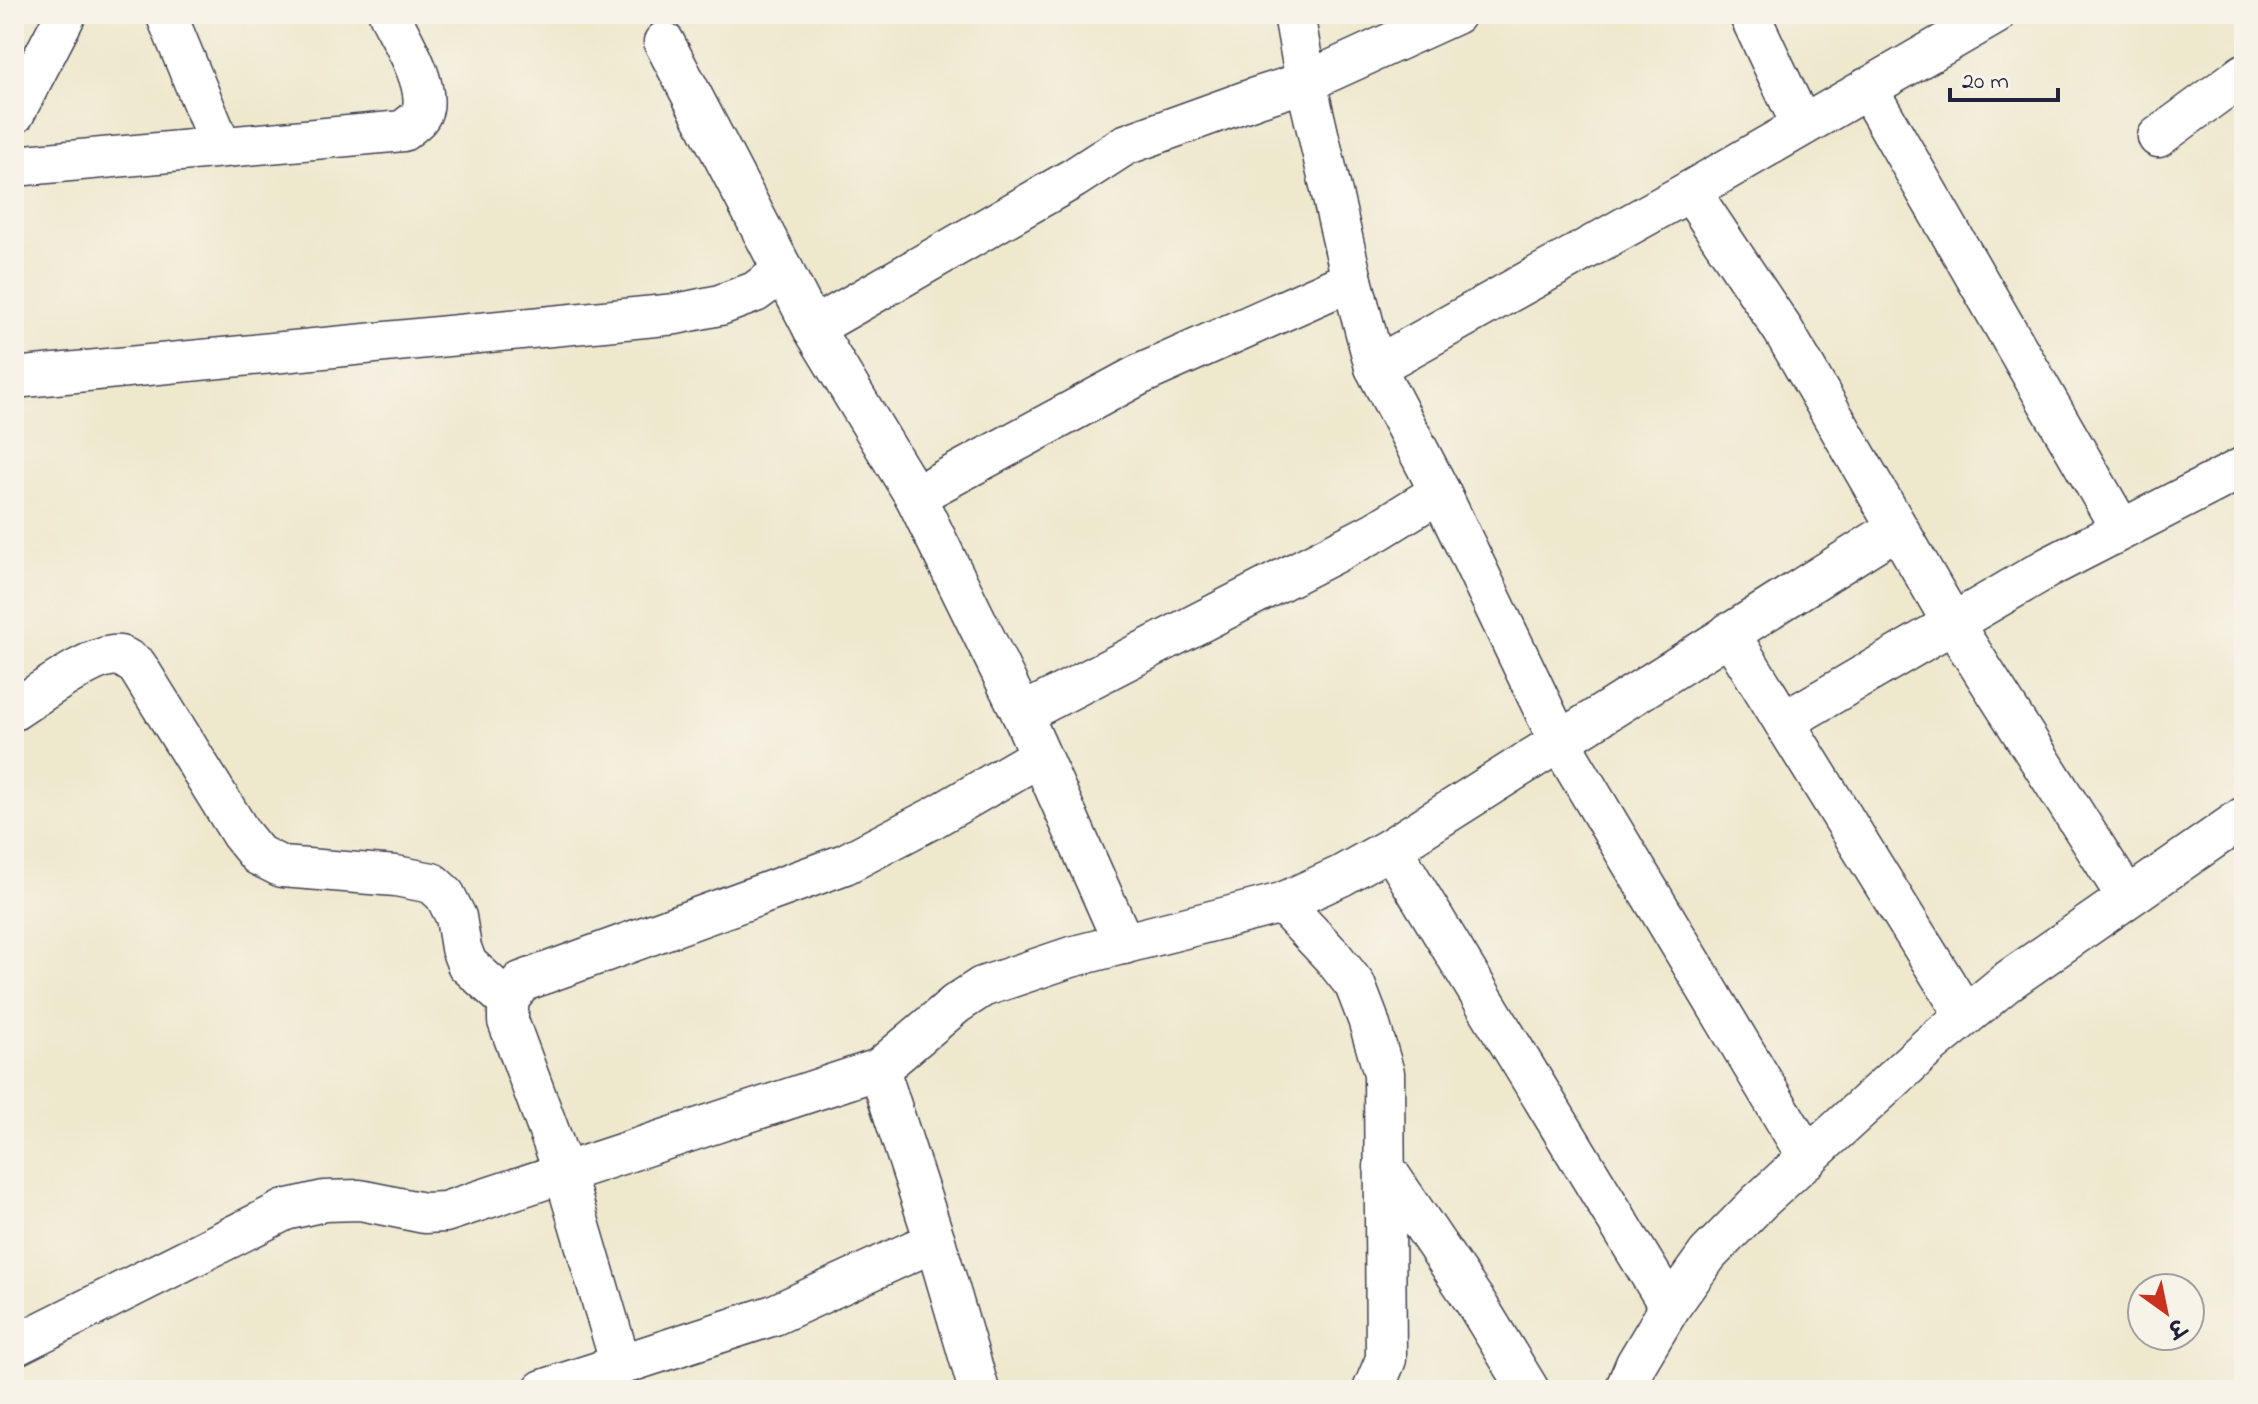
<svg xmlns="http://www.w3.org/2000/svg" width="2258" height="1404" font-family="'Indie Flower','Playpen Sans Deva',sans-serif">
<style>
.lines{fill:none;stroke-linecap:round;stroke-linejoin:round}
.minor-casing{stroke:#414051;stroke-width:43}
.minor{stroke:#fff;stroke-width:40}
</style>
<rect width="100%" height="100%" fill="#f7f3e8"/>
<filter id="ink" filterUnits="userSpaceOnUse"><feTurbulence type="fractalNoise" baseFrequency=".0125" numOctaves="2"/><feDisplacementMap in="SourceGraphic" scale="16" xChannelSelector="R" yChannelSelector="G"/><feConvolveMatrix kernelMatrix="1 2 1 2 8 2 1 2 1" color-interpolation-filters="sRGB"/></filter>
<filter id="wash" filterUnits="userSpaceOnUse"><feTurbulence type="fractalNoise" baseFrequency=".006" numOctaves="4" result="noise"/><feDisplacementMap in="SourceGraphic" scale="32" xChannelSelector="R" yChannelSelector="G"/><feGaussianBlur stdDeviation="1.8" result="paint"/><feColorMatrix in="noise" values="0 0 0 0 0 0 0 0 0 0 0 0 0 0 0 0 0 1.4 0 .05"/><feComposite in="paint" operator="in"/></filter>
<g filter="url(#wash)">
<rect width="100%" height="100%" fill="#eee8cd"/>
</g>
<g filter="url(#ink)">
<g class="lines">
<!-- minor casing -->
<g class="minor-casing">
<g id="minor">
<polyline points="166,14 221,147"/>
<polyline points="1749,14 1802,126"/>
<polyline points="664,42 813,328 915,496 1022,714 1124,944"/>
<polyline points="1867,88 2121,529"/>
<polyline points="14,114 66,14"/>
<polyline points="2158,137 2244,74"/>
<path d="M14,166L403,131C411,124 421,119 423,108C428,81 401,38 389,14"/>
<polyline points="1690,191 1783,330 1952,622 2127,897"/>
<polyline points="813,328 1074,178 1125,145 1258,97 1306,82 1455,14"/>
<polyline points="1375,367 1690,191 1996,14"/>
<polyline points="14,378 676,314 720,305 755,292 784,271"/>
<polyline points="1440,492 1559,741 1808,1158"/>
<polyline points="915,496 1139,375 1352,280"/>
<polyline points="1729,633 1965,1015"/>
<path d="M14,710C36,696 96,651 120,656C125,657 132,663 137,666L241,834L258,855L282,867L396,876L432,883L445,895L456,917L461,948L467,964L508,1001"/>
<polyline points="1022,714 1377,531 1440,492 1375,367 1352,280 1306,82 1294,14"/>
<polyline points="1784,722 2049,567 2244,467"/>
<polyline points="1391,848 1670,1307"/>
<polyline points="1282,903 1332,956 1355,985 1368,1019 1384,1073 1386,1359 1373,1390"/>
<polyline points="879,1069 935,1241 979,1390"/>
<polyline points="1384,1167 1476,1303 1529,1390"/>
<polyline points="14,1346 285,1210 324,1201 360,1200 424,1213 445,1212 879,1069 956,1004 982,987 1071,957 1282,903 1341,876 1391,848 1897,528"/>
<polyline points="621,1365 564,1172 508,1021 508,1001 521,982 845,864 935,817 1040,756"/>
<polyline points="543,1390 774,1315 935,1241"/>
<polyline points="1625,1390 1636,1364 1670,1307 1708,1254 1759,1202 1929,1046 2008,981 2244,817"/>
</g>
</g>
<!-- minor -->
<use href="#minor" class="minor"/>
</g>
</g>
<!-- margin -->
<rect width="2258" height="1404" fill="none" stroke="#f7f3e8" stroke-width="48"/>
<!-- north arrow -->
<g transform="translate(2166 1312) rotate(147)"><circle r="38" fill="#f7f3e8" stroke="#a29fa3" stroke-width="2"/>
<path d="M0-6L14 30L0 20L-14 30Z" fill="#c8321e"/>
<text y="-12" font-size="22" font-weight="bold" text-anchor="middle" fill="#22223b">उ</text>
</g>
<!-- scale -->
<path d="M1950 88v12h108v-12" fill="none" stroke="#22223b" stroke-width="4"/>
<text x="1962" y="88" font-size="24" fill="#22223b" stroke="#f7f3e8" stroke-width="6" paint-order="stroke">20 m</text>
</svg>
